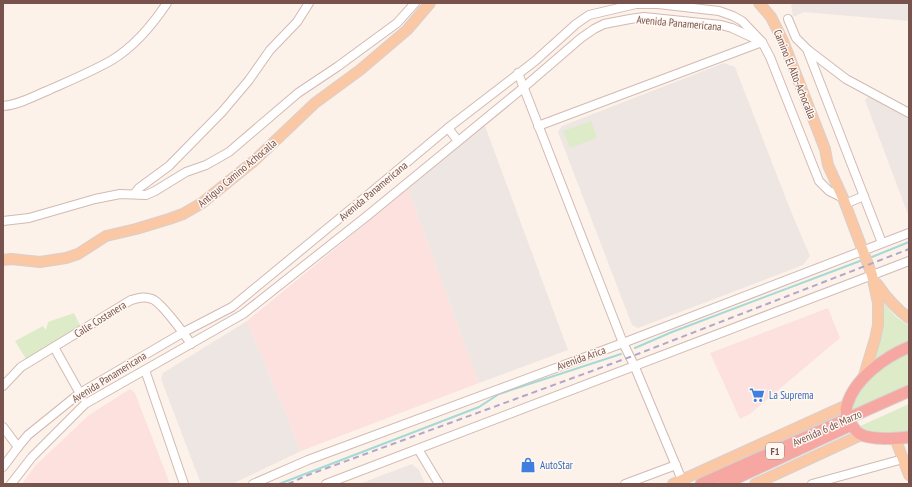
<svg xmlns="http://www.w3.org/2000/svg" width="912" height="487" font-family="'PT Sans Narrow',sans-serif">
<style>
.commercial{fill:#fde1de}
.industrial{fill:#eee6e3}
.green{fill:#deebc8}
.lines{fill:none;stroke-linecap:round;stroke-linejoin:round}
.stream{stroke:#a4d9d6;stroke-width:2}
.minor-casing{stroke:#d2bab2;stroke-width:10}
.major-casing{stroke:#d9cfcd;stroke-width:12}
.highway-casing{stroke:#d9cfcd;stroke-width:13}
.minor{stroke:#fff;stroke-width:8}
.major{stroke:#fac8a4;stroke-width:10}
.highway{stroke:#f6a7a2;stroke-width:11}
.rail{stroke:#b2a7c8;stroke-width:2;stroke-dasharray:6 4;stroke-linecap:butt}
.labels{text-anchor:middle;stroke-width:3;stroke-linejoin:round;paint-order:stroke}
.shield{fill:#fff7f1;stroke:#a0847e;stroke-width:1}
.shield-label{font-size:10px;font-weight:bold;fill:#78534d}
.street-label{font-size:11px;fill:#78534d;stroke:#fff7f1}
.shop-label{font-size:11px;fill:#366cbe;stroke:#fff7f1;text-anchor:start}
</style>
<rect width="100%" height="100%" fill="#fdf2ea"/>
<!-- commercial -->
<g class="commercial">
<polygon points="408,189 479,383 301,451 247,321"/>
<polygon points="828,308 840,338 750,414 740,419 710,353"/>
<polygon points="130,389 135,393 170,484 22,484 35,466 89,415"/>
</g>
<!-- industrial -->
<g class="industrial">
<polygon points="791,3 909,3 909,21 804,12 793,17"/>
<polygon points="724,63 735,67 792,214 810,256 803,265 638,328 632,325 558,132 562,126"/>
<polygon points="869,96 909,119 909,217 865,100"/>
<polygon points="485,126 568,350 479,383 408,189"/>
<polygon points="247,321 301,451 232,484 201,484 161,379 163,373"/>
<polygon points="412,464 419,470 425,484 359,484"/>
</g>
<!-- green -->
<g class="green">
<polygon points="591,121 597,138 570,148 563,131"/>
<polygon points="882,301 895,316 909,326 909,342 882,354 871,363 880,339 883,324"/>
<polygon points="74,313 81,327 54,344 26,359 15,341 43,326 46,330 48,322"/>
<path d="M909,352V385L852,412C853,393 871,375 886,364C893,359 902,356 909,352Z"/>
<path d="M909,404V432C893,433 873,437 858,427Z"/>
</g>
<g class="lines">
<!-- stream -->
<g class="stream">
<polyline points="872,257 909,242"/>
<polyline points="635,348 672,332 860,261"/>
<polyline points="279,484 479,407 499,394 621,354"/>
</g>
<!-- minor casing -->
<g class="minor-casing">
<g id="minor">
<polyline points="788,19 796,38 807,49 882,243"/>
<polyline points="808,50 846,79 909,113"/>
<polyline points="518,73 623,343 634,365 682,480"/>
<path d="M3,106C19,105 34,96 49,90C69,81 93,71 112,60C135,46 153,24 167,3"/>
<polyline points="538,126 762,42"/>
<polyline points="448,128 458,141"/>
<polyline points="135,193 139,188 169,166 222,112 249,80 270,50 297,22 309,3"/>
<polyline points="845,204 864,196"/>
<polyline points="3,221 29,218 95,199 120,194 146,195 155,191 186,172 206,165 229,152 298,93 337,67 397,23 415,3"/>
<polyline points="54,347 82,397"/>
<polyline points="145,370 184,484"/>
<path d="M3,386L21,367L131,300C139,298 144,296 152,299C161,302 185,335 191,344"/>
<polyline points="3,427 18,447"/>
<polyline points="418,449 439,484"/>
<polyline points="3,467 18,447 28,435 80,393 184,332 232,307 357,204 448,128 535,61 576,24 589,15 636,4 658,4 719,11 733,16 742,21 762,42 770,57 819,181 829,191 843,198"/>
<polyline points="11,484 32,457 85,404 243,314 367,216 523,88 581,38 594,29 604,24 630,19 644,17 721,25 732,28 758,40"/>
<polyline points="253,484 308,460 623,343 909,233"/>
<polyline points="326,484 909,261"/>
<polyline points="625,484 676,465"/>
<polyline points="812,484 903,459"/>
</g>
</g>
<!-- major casing -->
<g class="major-casing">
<g id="major">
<polyline points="759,3 771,17 783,41 825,149 828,165 843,198 872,275 878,303 878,325 875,339 863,379"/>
<polyline points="3,260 11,259 40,262 66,258 78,254 106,236 136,229 169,219 183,214 202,203 254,161 315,103 360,70 407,30 430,3"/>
<path d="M877,284C886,297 896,309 909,318"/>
<polyline points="895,438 909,475"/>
<polyline points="673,484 847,405"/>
<polyline points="755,484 861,435"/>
</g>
</g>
<!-- highway casing -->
<g class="highway-casing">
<g id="highway">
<path d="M909,347C885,357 855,378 847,405C845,411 847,417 850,422C853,427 856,432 860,434C870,440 898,439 909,437"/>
<polyline points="701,484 909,391"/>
<polyline points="724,484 849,426"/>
</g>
</g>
<!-- minor -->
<use href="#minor" class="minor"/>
<!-- major -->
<use href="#major" class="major"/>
<!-- highway -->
<use href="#highway" class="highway"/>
<!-- rail -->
<polyline class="rail" points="288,484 308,475 630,357 909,249"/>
</g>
<!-- icons -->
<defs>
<g id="supermarket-bare" transform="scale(1.2)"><path d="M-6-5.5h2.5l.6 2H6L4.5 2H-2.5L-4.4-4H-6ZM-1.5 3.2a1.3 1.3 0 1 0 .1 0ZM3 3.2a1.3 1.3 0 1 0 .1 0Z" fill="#3f7fe0" stroke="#fff7f1" stroke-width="2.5" paint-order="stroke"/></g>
<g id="shop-bare" transform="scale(1.2)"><path d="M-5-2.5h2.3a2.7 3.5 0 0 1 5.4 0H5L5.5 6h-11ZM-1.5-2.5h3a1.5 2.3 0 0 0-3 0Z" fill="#3f7fe0" stroke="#fff7f1" stroke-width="2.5" paint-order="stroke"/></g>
</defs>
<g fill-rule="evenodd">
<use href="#supermarket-bare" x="757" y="395"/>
<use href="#shop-bare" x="528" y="465"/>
</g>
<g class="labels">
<!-- shield labels -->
<rect class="shield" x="766" y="443" width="18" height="16" rx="3"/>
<g class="shield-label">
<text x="775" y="455">F1</text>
</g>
<!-- street labels -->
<g class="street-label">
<text transform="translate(679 23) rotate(5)" y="4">Avenida Panamericana</text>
<text transform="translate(795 74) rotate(68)" y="4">Camino El Alto-Achocalla</text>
<text transform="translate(237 173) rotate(-40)" y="4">Antiguo Camino Achocalla</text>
<text transform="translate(373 191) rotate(-40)" y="4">Avenida Panamericana</text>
<text transform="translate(100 319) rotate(-32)" y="4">Calle Costanera</text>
<text transform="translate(581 358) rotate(-20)" y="4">Avenida Arica</text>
<text transform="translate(109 377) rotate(-32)" y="4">Avenida Panamericana</text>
<text transform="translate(827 428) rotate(-24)" y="4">Avenida 6 de Marzo</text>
</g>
<!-- shop labels -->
<g class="shop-label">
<text x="769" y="399">La Suprema</text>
<text x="540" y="469">AutoStar</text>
</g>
</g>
<!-- border -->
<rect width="912" height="487" fill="none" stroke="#78534d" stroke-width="8"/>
</svg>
